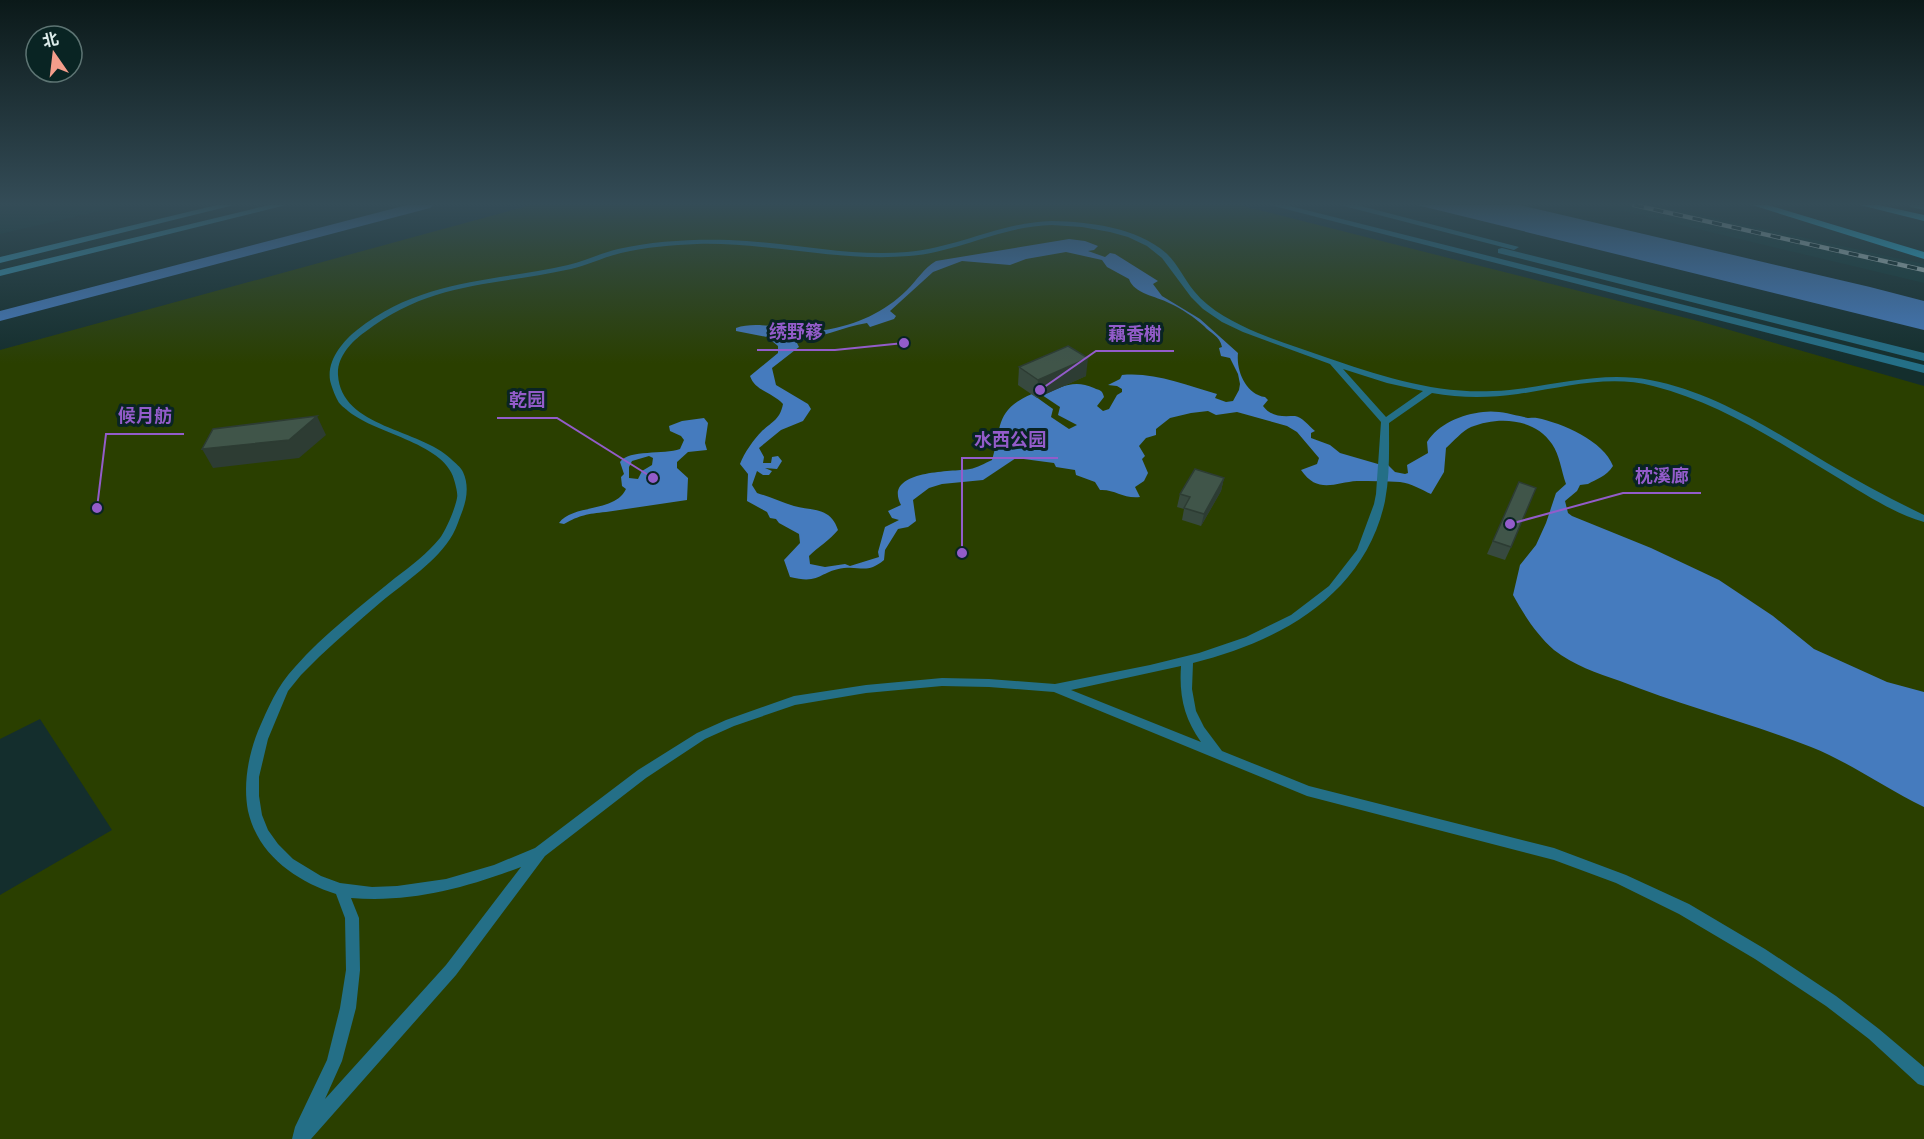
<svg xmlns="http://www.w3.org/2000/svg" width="1924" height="1139" font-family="Karla,'Noto Sans SC',sans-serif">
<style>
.built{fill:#113735}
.green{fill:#2a3f00}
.water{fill:#457bbe;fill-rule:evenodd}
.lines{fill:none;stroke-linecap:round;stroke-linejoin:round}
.canal{fill:#457bbe;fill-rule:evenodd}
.service{fill:#246f87;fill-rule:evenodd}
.tertiary{fill:#246f87;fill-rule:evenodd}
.secondary{fill:#3694b2;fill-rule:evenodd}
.trunk{fill:#24bfea;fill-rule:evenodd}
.rail-casing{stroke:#bbcccb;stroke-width:4.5}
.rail{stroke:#092423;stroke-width:3;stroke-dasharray:10;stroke-linecap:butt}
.wall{fill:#37493f}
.shaded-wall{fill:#2d3c33}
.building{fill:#405549;stroke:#2d3c33;stroke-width:1.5}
.leader{fill:none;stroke:#935cca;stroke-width:2}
.callout-dot{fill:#935cca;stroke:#092423;stroke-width:2}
.callout-label{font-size:18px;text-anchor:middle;font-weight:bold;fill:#935cca;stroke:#092423;stroke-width:6;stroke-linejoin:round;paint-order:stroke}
</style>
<rect width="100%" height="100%" fill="#142e2d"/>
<!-- built -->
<g class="built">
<polygon points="0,205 126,205 0,234"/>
<polygon points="1597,205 1655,205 1924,264 1924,283"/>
</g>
<!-- green -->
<polygon class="green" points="531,205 1239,205 1702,322 1924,386 1924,1139 0,1139 0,895 112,830 40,719 0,739 0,350"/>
<!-- water -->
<g class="water">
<polygon points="1417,205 1520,205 1870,287 1924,301 1924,330"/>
<path d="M1069,239L1085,241L1098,246L1094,250L1088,251L1105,257L1110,253L1115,254L1158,281L1153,284L1162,296L1200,319L1238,353C1236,371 1246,394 1265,397L1268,400L1263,406C1272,418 1283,416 1295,416C1302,417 1309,426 1315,431L1311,433V438L1330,445L1340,453L1378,464H1387L1395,472L1405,474L1408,473L1407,465L1428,453L1427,442C1438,424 1462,414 1483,412C1497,410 1510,414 1524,417C1529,419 1532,417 1537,418C1562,423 1604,441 1613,466C1606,477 1596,479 1588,484L1580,485L1577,491L1565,501L1568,513L1572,516L1651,548L1719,580L1773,616L1814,649L1887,682L1924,692V807C1885,788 1851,763 1811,747C1748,722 1683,706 1620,681C1597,673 1573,665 1554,650C1537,635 1524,615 1513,595L1520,565L1536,545L1546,523L1556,493L1566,484C1561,470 1560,456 1552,444C1535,418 1498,416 1471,427C1462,431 1454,441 1446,448L1444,472L1431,494C1422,490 1411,483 1400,482C1386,481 1371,481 1357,481C1336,482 1318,495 1301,470L1317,464L1319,458L1297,432L1287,426L1237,412L1216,415L1208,411L1191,413L1170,418L1156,429V435L1146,438L1139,446L1145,456L1142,459L1148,473L1144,481L1135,487L1140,497C1123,499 1115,489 1100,490L1095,482L1076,475L1075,470L1056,467L1054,463L1016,458L983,480L942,484L929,488L913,500L916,521L908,527L898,529L885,550L884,560C867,574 861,566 844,568C819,571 821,585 790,577L784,560L800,543L799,534L779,523L776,519L770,518L767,512L747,501L748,474L740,464C744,453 754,439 762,431C773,421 780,419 783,404C772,392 755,391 750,376L778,353V346L767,337L736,331V328C761,319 798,334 825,330C856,325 885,312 907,290C918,279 923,269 936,261ZM1066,252L1102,260L1107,267L1129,279C1134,294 1156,296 1169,303C1182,309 1194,317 1204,326C1210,333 1220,336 1222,347L1219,348L1221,356L1230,358L1238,374L1240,384L1239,390L1233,401L1226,402L1215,398L1217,394C1185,385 1155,372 1122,375L1120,379L1108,385L1117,386L1122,389V392L1117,395L1109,409L1103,411L1097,406L1104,397C1102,389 1100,391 1094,388C1074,379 1061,387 1042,395L1060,407L1058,415L1077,425L1069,429L1051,417L1053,409L1032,394C994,410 1002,428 992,460C985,463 977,468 970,469C954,472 882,469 901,505L888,511L892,518L899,520L885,527L878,552L879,557L850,566L845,564L825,567L810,564L809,556C818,547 830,540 838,530C831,507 812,511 794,506C781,502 770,497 757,493L752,485L757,471L763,475H769L772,471L765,468L777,469L782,461L778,456L772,457L771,463H763L764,457L759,448L781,430L803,421L811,409L808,404L776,385L772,368L799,347L796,341C820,338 843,327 867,323L870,327L894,319L896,316L890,311L933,272L962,261L1010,265L1026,259Z"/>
<path d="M704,418L708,423L705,443L707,450L688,452L677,462V468L688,478L687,500L606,512C587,514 580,515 564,524L559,523C572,504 615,513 626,489L622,486L621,477L624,474L620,462C629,449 664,455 680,449L684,440L681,436L670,431L669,426L682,421ZM649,456L653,458L652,465L642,471L638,479L629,478V467L632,461Z"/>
</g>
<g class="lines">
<!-- canal -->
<polygon class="canal" points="407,205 433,205 430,208 0,321 0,311"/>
<!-- service -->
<path class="service" d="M1052,221C1090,222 1136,227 1166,253C1178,264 1184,279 1194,291C1210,311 1235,323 1258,333C1280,342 1303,349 1325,357C1380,376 1435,394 1493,391C1546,389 1596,370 1650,380C1714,392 1772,430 1827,463C1859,482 1891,499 1924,515V522C1893,513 1863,493 1835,476C1777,441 1720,403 1653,386C1608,374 1562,388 1518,394C1489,398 1460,398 1432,393L1389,423C1389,449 1390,475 1385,501C1365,595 1279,642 1193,663L1192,689L1196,711L1204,727L1222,751L1309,786L1554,848L1626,875L1689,904L1765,949L1836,996L1879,1029L1924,1067V1086L1918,1084L1869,1039L1826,1006L1755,959L1679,914L1616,883L1554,860L1307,796L1054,692L989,687L942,686L866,693L795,705L734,726L705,739L646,778L545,856L456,975L311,1139H292L295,1127L327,1060L340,1008L346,970L345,918L336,894C296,881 258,855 248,811C243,785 248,756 258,731C268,708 277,686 295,667C324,634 361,606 395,578C411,566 427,554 440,538C446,530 455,509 457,498C458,494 456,487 455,483C448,443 377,435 348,411C346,409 339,404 338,401C335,396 331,385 330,380C327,360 343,341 357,330C421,279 493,282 568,265C585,261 601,253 618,249C654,241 692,239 729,240C789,242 848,257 907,252C957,248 1002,222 1052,221ZM1052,225L1082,227L1110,232L1128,237L1147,246L1162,258L1191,297L1203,309L1222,322L1243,332L1330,364L1381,422L1376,494L1374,504L1357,550L1329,586L1291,615L1246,637L1199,653L1150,665L1055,684L989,679L942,678L866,685L794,696L726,720L697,733L638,770L535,848L494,865L446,879L397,886L372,887L340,883L321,876L293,859L278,844L268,830L262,815L259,796V777L268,739L288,691L301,675L319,657C339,638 360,620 381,602C405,582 437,562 453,534C457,527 459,519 462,512C467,499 469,485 463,472C461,467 455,463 451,459C421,429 341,428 338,375C337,357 351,342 365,332C431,281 494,286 571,269C588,265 604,257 621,253C646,247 672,245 697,244C768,242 838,262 909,256C958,252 1002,226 1052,225ZM1343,369L1387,383L1423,391L1386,417ZM1181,666C1179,696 1184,718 1201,742L1071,690ZM521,867L446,965L325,1099L342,1061L356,1008L360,970L359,918L351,898C411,903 466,888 521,867Z"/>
<!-- tertiary -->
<g class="tertiary">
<polygon points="1270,205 1286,205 1924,365 1924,373"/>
<polygon points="1340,205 1357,205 1519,247 1514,250"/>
<polygon points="1908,205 1924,205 1924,210 1910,207"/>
<polygon points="1502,248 1924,353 1924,361 1498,253 1498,249"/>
</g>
<!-- secondary -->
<g class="secondary">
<polygon points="217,205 234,205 0,263 0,257"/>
<polygon points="269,205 286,205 0,276 0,270"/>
</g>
<!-- trunk -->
<g class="trunk">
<polygon points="1752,205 1768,205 1924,252 1924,259"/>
<polygon points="1860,205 1879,205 1924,215 1924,221"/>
</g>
<!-- rail casing -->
<g class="rail-casing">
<polyline id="rail" points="1634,205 1924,270"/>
</g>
<!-- rail -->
<use href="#rail" class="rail"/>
</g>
<!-- wall -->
<g class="wall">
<polygon points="1019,367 1086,376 1037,398 1018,385"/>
<polygon points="1224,478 1221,491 1201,526 1182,520 1184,509 1177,507 1180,494"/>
<polygon points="1519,482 1511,547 1505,560 1487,554"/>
</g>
<!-- shaded-wall -->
<g class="shaded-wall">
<polygon points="1088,358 1086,376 1037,398 1038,380"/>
<polygon points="317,416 326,435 299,458 213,468 202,449"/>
<polygon points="1224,478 1221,491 1201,526 1204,514"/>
</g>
<!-- building -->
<g class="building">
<polygon points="1068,346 1088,358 1038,380 1019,367"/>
<polygon points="317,416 289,440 202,449 213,429"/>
<polygon points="1195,469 1224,478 1204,514 1184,508 1190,497 1180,494"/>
<polygon points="1519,482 1536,488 1511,547 1493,541"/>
</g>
<!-- sky -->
<linearGradient id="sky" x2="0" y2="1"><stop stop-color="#0b1919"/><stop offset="0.56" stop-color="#344c57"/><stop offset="1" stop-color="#344c57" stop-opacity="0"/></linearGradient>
<rect width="1924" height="364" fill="url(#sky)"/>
<!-- callouts -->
<path class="leader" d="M904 343L835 350H757M1040 390L1096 351H1174M653 478L557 418H497M97 508L106 434H184M962 553L962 458H1058M1510 524L1623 493H1701"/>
<g class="callout-dot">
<circle cx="904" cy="343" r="6"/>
<circle cx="1040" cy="390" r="6"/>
<circle cx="653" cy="478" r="6"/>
<circle cx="97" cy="508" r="6"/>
<circle cx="962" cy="553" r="6"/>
<circle cx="1510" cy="524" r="6"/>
</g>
<g class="callout-label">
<text x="796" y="338">绣野簃</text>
<text x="1135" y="340">藕香榭</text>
<text x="527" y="406">乾园</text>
<text x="145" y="422">候月舫</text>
<text x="1010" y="446">水西公园</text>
<text x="1662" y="482">枕溪廊</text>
</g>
<!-- north arrow -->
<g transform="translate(54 54) rotate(346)"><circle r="28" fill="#092423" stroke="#5d7473" stroke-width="1.5"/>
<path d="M0-4.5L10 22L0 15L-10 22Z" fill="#f49d8b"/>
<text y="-9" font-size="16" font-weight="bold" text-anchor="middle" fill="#dcebea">北</text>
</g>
</svg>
